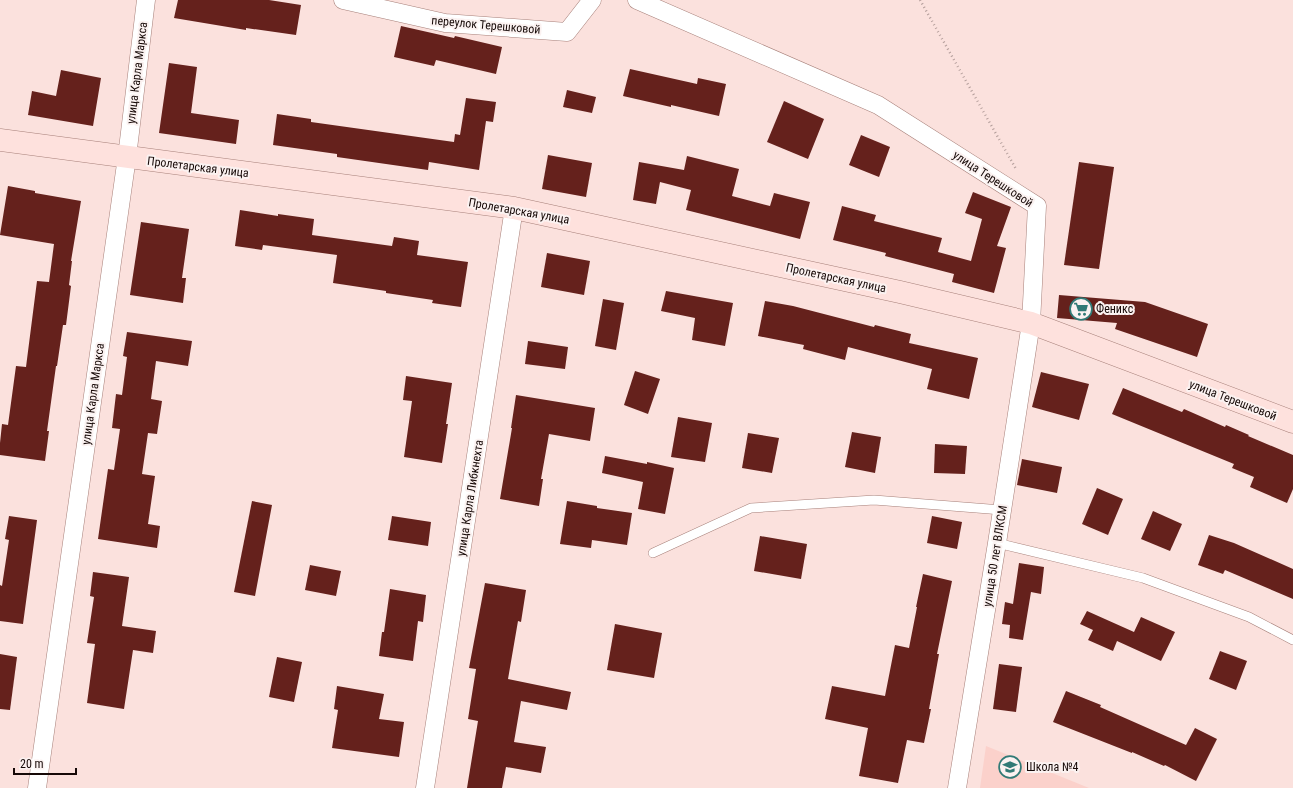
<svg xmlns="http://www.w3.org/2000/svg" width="1293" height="788" font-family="'Roboto Condensed',sans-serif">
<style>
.built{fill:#fbd1cb}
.building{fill:#65211c}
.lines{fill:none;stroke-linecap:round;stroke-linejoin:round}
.lane-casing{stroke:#a7807a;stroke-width:10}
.street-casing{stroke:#a7807a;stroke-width:19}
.secondary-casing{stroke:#a7807a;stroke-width:23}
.path{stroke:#b6a09d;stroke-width:2.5;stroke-dasharray:1 3;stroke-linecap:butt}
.lane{stroke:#fff;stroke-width:9}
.street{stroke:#fff;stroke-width:18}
.secondary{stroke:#fee1dd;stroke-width:22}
.labels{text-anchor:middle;stroke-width:4;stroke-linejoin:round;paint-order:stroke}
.street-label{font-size:12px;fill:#160907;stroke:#fbf2f1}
.poi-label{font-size:12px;fill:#160907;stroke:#fbf2f1;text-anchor:start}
</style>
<rect width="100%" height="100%" fill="#fbe1dd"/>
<!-- built -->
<polygon class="built" points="986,746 1089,788 980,788"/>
<!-- building -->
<g class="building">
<polygon points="178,0 269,0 301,5 296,35 246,28 246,30 174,18"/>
<polygon points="401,26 454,38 455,36 502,47 496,74 436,60 434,66 394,57"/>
<polygon points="169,63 197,67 191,113 239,120 236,144 159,133"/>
<polygon points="630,69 697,84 698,78 726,84 719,116 671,105 671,107 623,96"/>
<polygon points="61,70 101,78 93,126 28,115 32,91 56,96"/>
<polygon points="567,90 596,97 592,113 563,107"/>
<polygon points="466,98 496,102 493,122 486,121 479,170 429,162 428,170 337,157 337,154 273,145 277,114 311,119 311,122 454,142 455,134 460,135"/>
<polygon points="784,101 824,119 808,159 767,142"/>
<polygon points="861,135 890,147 879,177 849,165"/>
<polygon points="548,155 592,163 586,197 542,189"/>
<polygon points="687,156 739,169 732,196 770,206 774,193 810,202 800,239 686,210 691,190 660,182 656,204 633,200 639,162 684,170"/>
<polygon points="1079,162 1114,167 1099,269 1064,265"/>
<polygon points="8,186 35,191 35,193 81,201 71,261 72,261 69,285 71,286 66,325 63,325 57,366 56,366 47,431 49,431 45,461 0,455 0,443 2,424 8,425 16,366 26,367 37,281 49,282 54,244 0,235"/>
<polygon points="973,192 1011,207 997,246 1006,248 994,293 952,282 954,274 885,256 886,253 833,240 842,206 876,215 874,221 942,238 938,252 971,261 982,219 965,213"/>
<polygon points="240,210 278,216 278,214 314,219 312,235 392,246 394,237 419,241 417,255 468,262 461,307 432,303 433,300 386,293 386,291 333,283 337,255 263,245 262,250 235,246"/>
<polygon points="141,222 189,229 182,278 186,278 183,303 130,295"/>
<polygon points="547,253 590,261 584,295 541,287"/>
<polygon points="666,291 733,303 725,346 692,340 695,318 661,311"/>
<polygon points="1059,295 1145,302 1208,324 1197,357 1115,329 1117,323 1057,318"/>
<polygon points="603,299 624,303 616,350 595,346"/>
<polygon points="765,301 793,306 874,327 875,325 911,334 909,343 978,358 969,399 927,389 932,369 848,347 845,360 803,349 804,345 758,336"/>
<polygon points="127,332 192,341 188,366 156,361 151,399 162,401 157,434 148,433 142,474 155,476 148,524 160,526 157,548 98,539 108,469 114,470 120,429 112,428 116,394 122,395 127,357 123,356"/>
<polygon points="528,341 568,347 565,369 525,364"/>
<polygon points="635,371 660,379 648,414 624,405"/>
<polygon points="1041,372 1089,384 1079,420 1032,407"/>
<polygon points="406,376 452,383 446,424 448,424 442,463 404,457 412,401 403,400"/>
<polygon points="1123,388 1182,412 1184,409 1225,427 1226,425 1249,435 1248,436 1293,455 1293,489 1287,503 1250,487 1254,477 1232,468 1234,464 1112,414"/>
<polygon points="516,395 595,408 590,441 549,434 541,479 543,479 539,506 500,499 512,428 511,428"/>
<polygon points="678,417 712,423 705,462 671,457"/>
<polygon points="852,432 881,437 875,473 845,467"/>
<polygon points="748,433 779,438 772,473 742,468"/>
<polygon points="935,444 967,446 965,474 934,473"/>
<polygon points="605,456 647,464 647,462 674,468 665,514 638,509 643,482 602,473"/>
<polygon points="1022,459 1062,467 1057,493 1017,485"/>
<polygon points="1097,488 1123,499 1108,535 1082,524"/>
<polygon points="252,501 272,505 255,596 234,592"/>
<polygon points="567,501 597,506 597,508 632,513 627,545 592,540 591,548 560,544"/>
<polygon points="1153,511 1182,524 1170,551 1141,539"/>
<polygon points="9,516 37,520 23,624 0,621 0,585 2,586 9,540 5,539"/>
<polygon points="392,516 431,522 428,546 388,540"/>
<polygon points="932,516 962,522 957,549 927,543"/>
<polygon points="1209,535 1234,543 1293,569 1293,599 1225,570 1223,574 1198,565"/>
<polygon points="760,536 807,544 801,579 754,571"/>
<polygon points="1019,563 1044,567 1041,594 1031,592 1023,640 1009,638 1010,625 1002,624 1005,602 1013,604"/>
<polygon points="310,565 341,571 336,596 305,590"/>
<polygon points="93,572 129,577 122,626 156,631 153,653 133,650 124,709 87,703 95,644 87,643 94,597 90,596"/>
<polygon points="923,574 952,581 937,654 939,654 929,709 931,709 924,743 907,740 898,783 859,776 868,728 825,719 832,686 885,696 895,645 909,648 917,607 916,607"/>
<polygon points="485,583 526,590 521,622 518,621 508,679 571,692 567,710 521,701 514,742 546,747 541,773 506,767 502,788 467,788 478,721 468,719 476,669 469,668"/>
<polygon points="390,589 426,595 423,622 418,621 413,661 379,656 382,632 384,632"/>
<polygon points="1087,611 1134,632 1141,617 1175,632 1161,661 1117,641 1113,651 1088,640 1093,630 1080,624"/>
<polygon points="615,624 662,633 654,678 607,670"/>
<polygon points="1220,651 1247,661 1236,690 1209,679"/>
<polygon points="0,654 17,657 10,710 0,709"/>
<polygon points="277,657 302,662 294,702 269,697"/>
<polygon points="999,664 1022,667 1016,712 993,709"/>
<polygon points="337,686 384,694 379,719 404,722 399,757 332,748 338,710 334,709"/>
<polygon points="1066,691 1101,705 1100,707 1186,745 1195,728 1217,739 1196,781 1165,765 1164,766 1132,752 1132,753 1053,722"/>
</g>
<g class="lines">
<!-- lane casing -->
<g class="lane-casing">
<g id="lane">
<polyline points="997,543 1143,578 1249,617 1293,640"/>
<polyline points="653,553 751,508 874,500 1002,510"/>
</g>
</g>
<!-- street casing -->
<g class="street-casing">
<g id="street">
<polyline points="343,0 445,23 567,32 592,0"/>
<polyline points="637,0 878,105 1037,206 1031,323 997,543 957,788"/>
<polyline points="37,788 127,157 146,0"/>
<polyline points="425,788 514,208"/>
</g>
</g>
<!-- secondary casing -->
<g class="secondary-casing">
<polyline id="secondary" points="0,140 514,208 900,292 1031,323 1293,422"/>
</g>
<!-- path -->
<polyline class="path" points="920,0 1016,169"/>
<!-- lane -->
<use href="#lane" class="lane"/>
<!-- street -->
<use href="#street" class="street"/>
<!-- secondary -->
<use href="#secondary" class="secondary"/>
</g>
<!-- icons -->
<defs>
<g id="supermarket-ring" transform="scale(1.15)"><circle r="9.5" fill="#fbf2f1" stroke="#317a76" stroke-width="1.5"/><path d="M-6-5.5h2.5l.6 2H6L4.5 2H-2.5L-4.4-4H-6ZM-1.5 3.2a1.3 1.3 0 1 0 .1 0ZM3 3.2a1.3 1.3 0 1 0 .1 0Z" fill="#317a76"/></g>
<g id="school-ring" transform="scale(1.15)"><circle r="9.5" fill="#fbf2f1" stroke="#317a76" stroke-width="1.5"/><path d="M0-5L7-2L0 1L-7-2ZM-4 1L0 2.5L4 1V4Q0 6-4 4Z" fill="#317a76"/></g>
</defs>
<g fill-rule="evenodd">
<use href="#supermarket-ring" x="1081" y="309"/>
<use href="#school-ring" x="1010" y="767"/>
</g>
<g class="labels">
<!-- street labels -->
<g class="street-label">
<text transform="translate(486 25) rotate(5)" y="4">переулок Терешковой</text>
<text transform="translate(137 73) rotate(-83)" y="4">улица Карла Маркса</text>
<text transform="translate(198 167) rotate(7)" y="4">Пролетарская улица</text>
<text transform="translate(993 179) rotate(33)" y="4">улица Терешковой</text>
<text transform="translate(519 211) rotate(10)" y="4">Пролетарская улица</text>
<text transform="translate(836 278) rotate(12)" y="4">Пролетарская улица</text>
<text transform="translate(93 394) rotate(-82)" y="4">улица Карла Маркса</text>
<text transform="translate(1233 400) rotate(21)" y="4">улица Терешковой</text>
<text transform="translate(470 498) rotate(-81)" y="4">улица Карла Либкнехта</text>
<text transform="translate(995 556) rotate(-81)" y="4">улица 50 лет ВЛКСМ</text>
</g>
<!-- poi labels -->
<g class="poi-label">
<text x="1096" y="313">Феникс</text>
<text x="1026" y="771">Школа №4</text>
</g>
</g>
<!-- scale -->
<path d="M14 768v6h62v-6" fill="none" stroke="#160907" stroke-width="2"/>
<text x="20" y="768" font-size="12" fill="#160907" stroke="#fbf2f1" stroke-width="3" paint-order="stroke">20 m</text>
</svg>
